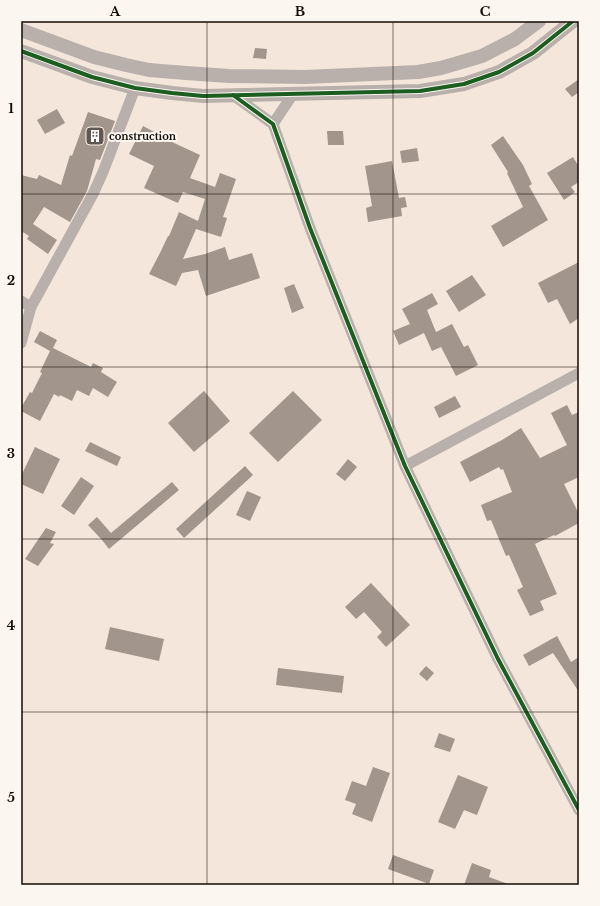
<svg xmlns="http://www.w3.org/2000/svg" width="600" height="906" font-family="'Libre Baskerville',serif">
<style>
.building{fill:#a1958c}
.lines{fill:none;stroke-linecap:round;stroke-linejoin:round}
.minor{stroke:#b9b0ac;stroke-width:11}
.tertiary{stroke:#b9b0ac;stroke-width:14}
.cycleway-casing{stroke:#fcf6f1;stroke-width:6}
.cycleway{stroke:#1b5e20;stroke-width:4}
.grid{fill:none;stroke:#140a03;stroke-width:1;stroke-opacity:0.55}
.labels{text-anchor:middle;stroke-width:4;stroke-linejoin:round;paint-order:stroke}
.poi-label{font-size:10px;font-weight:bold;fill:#140a03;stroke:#fcf6f1;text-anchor:start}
.neatline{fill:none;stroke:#140a03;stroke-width:1.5}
.grid-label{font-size:13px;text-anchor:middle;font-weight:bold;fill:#140a03}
</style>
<rect width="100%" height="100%" fill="#f4e6da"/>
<!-- building -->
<g class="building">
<polygon points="255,48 267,49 266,59 253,58"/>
<polygon points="579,79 579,92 572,97 565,89"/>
<polygon points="57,109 65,123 45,134 37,120"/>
<polygon points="88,112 115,121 100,160 96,159 87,191 70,222 44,207 33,224 57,240 48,254 27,239 29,236 21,231 21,175 37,179 39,175 61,185 70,155 72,156"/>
<polygon points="143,126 158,134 157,135 200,155 190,178 215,187 220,173 236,179 223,217 227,218 221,237 196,229 183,259 205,254 225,247 229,260 252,253 260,278 206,296 198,270 182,273 176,286 149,274 160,253 168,236 169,236 179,212 198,221 205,199 183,192 178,203 144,188 154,166 129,154"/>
<polygon points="327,131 343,131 344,145 328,145"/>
<polygon points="503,136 523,165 532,184 529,186 548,220 503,247 491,226 523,207 507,173 508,172 491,145"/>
<polygon points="417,148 419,161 402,163 400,151"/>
<polygon points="573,157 579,167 579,182 571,187 575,192 564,200 547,173"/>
<polygon points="392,161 399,198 405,197 407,207 401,208 402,216 368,222 366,208 372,206 365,166"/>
<polygon points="579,262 579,318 570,324 557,299 548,303 538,283"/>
<polygon points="472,275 486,295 459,312 446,291"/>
<polygon points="294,284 304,308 292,313 284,288"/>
<polygon points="432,293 438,304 427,310 436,332 452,324 464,347 468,345 478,365 456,376 441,347 432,351 424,333 399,345 393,331 410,324 402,309"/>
<polygon points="40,331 57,340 53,348 91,367 93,363 103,368 101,372 117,382 108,397 93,388 89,396 77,390 72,401 60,395 59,397 54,394 40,421 21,411 21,408 30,392 32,393 42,373 40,372 50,351 34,342"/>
<polygon points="204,391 230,421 194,452 168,423"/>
<polygon points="293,391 322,420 278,462 249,433"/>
<polygon points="455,396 461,407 439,418 434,407"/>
<polygon points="567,405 572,415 579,412 579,477 564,484 579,514 579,523 555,536 554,535 535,544 557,594 540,601 544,610 530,616 517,590 523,587 509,555 506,556 491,520 487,521 481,505 512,492 503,469 501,470 499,467 470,482 460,462 502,440 521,428 540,458 567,445 551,413"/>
<polygon points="90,442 121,457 117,466 85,451"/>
<polygon points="35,447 60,459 43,494 21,484 21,476"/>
<polygon points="348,459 357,467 345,481 336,474"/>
<polygon points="245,466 253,475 184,538 176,529"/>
<polygon points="81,477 94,486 74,515 61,506"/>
<polygon points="172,482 179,490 109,549 102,540 88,525 97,517 111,533"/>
<polygon points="247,491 261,497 250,521 236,515"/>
<polygon points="46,528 56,532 50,543 54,544 38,566 25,559"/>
<polygon points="371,583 410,625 386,647 377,637 382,632 364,612 356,619 345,607"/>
<polygon points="110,627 164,639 159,661 105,649"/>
<polygon points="557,636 571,662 579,657 579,692 553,653 529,666 523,655"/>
<polygon points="426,666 434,673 427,681 419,674"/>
<polygon points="278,668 344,676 342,693 276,685"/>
<polygon points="439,733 455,739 450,752 434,747"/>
<polygon points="373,767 390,773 372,822 352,814 356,804 345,800 352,781 366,786"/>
<polygon points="458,775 488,787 477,815 464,810 455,829 438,822"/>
<polygon points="393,855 434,870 429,884 388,869"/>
<polygon points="472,863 491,870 489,877 508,884 507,885 464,885"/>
</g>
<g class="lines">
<!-- minor -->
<g class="minor">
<polyline points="233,95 273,124 310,228 405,466 498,659 579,810"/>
<polyline points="273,124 293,94"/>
<polyline points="21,301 31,307"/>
<polyline points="21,343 31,307 93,194 103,172 135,88"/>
<polyline points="405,466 579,373"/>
</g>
<!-- tertiary -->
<g class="tertiary">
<polyline points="21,30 94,57 126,65 149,70 186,73 229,76 305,77 418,72 441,68 482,56 515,39 539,21"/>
<polyline points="21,51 92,77 135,88 172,93 203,96 420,91 464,84 499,72 533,53 573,21"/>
</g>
<!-- cycleway casing -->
<g class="cycleway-casing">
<g id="cycleway">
<polyline points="21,51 92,77 135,88 172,93 203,96 420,91 464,84 499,72 533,53 573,21"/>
<polyline points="233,95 273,124 310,228 405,466 498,659 579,810"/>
</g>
</g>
<!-- cycleway -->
<use href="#cycleway" class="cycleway"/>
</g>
<!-- grid -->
<path class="grid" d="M207,21V885M393,21V885M21,194H579M21,367H579M21,539H579M21,712H579"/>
<!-- icons -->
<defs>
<g id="building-square" transform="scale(1)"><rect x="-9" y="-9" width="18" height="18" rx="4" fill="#62574e" stroke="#fcf6f1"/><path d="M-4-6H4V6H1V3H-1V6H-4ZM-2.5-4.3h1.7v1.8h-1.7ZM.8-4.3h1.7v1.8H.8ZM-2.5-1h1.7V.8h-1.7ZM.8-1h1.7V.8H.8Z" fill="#fff"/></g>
</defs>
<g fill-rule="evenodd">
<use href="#building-square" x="95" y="136"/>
</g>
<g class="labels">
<!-- poi labels -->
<g class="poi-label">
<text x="109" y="140">construction</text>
</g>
</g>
<!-- border -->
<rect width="600" height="906" fill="none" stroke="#fcf6f1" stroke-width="44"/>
<rect x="22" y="22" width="556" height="862" class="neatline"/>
<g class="grid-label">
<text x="115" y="16">A</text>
<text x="300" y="16">B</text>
<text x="485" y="16">C</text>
<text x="11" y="113">1</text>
<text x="11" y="285">2</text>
<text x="11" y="458">3</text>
<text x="11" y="630">4</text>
<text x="11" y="802">5</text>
</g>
</svg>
